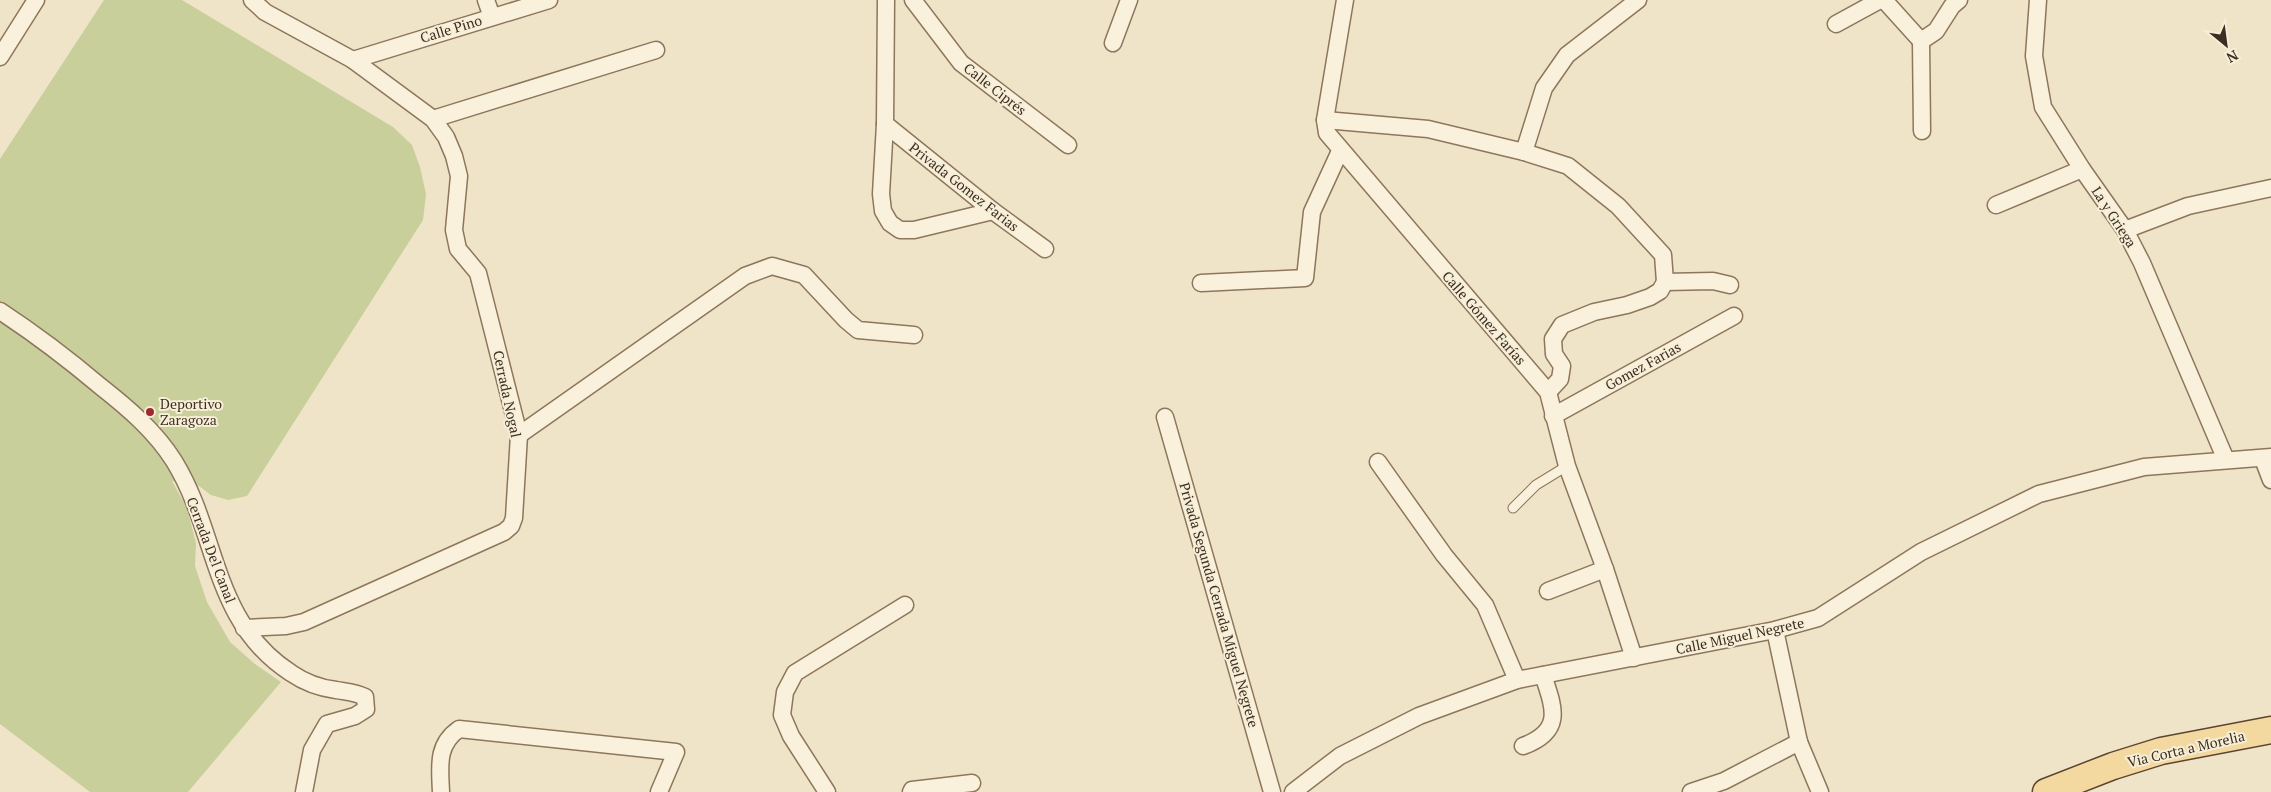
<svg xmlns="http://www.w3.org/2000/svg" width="2271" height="792" font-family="'PT Serif',serif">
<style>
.pitch{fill:#c9cf9b}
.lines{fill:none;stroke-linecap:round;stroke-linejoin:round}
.service-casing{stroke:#8d765c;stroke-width:11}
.minor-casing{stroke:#8d765c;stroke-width:19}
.primary-casing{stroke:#5b4430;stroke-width:29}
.service{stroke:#faf1dc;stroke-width:9}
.minor{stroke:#faf1dc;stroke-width:16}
.primary{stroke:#f3d9a0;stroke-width:26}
.poi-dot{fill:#9e2a2b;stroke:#f7eed8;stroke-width:2}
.labels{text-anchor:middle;stroke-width:4;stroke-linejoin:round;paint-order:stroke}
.street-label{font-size:14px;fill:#3d2e20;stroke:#f7eed8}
.poi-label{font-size:14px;fill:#3d2e20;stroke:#f7eed8;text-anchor:start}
</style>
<rect width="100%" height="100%" fill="#f0e4c8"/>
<!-- pitch -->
<polygon class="pitch" points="104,0 182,0 393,127 412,145 420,167 426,194 423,220 247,496 228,500 211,495 199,486 172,481 187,508 196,543 195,566 207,602 230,642 255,664 281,682 188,792 90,792 0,724 0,159"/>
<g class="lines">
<!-- service casing -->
<g class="service-casing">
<polyline id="service" points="1513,508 1536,485 1567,466"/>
</g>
<!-- minor casing -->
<g class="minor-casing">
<g id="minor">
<polyline points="486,0 492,17"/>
<polyline points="886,0 885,124 881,194 883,211 890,223 900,230 914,230 993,211"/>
<polyline points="913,0 961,63 1068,145"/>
<polyline points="1345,0 1325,120 1327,133 1548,392 1567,466 1605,569 1634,658"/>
<polyline points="1884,0 1921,41"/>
<polyline points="2038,0 2034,56 2043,107 2082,169 2125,230 2142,263 2226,460"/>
<polyline points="1836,24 1880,0"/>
<polyline points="1921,41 1922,131"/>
<polyline points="1921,41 1936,31 1952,6 1959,0"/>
<polyline points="1113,43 1129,0"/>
<polyline points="0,57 36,0"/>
<polyline points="353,60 549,0"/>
<polyline points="433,119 656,50"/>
<polyline points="1325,120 1428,129 1524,152 1568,166 1618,206 1663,255 1665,282 1660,291 1650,297 1627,305 1594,312 1562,325 1553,339 1554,354 1562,366 1560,379 1548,392"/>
<polyline points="885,124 993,211 1045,249"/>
<polyline points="1524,152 1544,88 1567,55 1638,0"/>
<polyline points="1996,205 2082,169"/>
<polyline points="2125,230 2188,206 2271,188"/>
<polyline points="1665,282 1713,281 1730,285"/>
<polyline points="1201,283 1305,278 1312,212 1340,151"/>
<path d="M0,311C35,334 68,359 100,386C128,408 155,431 174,461C219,534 211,621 291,673C304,682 320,688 336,690C348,692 355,692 365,697L366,709L355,716L327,724L312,750L304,792"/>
<polyline points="1553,416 1734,316"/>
<polyline points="1165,417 1272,792"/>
<polyline points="519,435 745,276 772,266 804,275 846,320 858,330 914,335"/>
<polyline points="2263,459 2271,480"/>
<polyline points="1378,462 1444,555 1485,605 1517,680"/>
<polyline points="1548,591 1605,569"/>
<polyline points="244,628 286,626 304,622 504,532 511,526 514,518 519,435 478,273 458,249 454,230 459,176 454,156 446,137 433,119 353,60 265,12 252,0"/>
<polyline points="1775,630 1799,742 1820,792"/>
<path d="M1523,746C1564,731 1554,708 1543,675"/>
<path d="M441,792C440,767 436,745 459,729L676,752L659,792"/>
<polyline points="827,792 791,736 782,715 785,692 795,673 905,605"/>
<polyline points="911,792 912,790 972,783"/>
<polyline points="1293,792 1340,756 1419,716 1517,680 1775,630 1818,618 1921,552 2039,494 2144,467 2271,457"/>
<polyline points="1691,792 1724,781 1799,742"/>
</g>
</g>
<!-- primary casing -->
<g class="primary-casing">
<polyline id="primary" points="2046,792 2113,766 2161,751 2271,730"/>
</g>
<!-- service -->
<use href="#service" class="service"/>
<!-- minor -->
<use href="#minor" class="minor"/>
<!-- primary -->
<use href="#primary" class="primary"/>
</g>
<!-- markers -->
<circle class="poi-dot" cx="150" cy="412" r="5"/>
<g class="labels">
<!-- street labels -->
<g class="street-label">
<text transform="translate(451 29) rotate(-17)" y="5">Calle Pino</text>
<text transform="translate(995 89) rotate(38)" y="5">Calle Ciprés</text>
<text transform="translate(964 187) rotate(38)" y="5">Privada Gomez Farias</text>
<text transform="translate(2114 217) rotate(57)" y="5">La y Griega</text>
<text transform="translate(1484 318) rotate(49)" y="5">Calle Gómez Farías</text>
<text transform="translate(1643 366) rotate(-29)" y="5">Gomez Farias</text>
<text transform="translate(507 394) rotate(78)" y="5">Cerrada Nogal</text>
<text transform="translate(211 550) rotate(69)" y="5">Cerrada Del Canal</text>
<text transform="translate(1219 605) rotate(74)" y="5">Privada Segunda Cerrada Miguel Negrete</text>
<text transform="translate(1740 636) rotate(-12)" y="5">Calle Miguel Negrete</text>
<text transform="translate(2186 749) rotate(-13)" y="5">Via Corta a Morelia</text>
</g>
<!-- poi labels -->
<g class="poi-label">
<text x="160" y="409">Deportivo<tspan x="160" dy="16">Zaragoza</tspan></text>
</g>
</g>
<!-- north arrow -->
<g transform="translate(2226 45) rotate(151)" stroke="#f7eed8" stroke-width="4" paint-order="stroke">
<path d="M0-4L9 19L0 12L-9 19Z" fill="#3d2e20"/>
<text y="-8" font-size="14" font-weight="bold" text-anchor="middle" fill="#3d2e20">N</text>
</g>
</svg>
